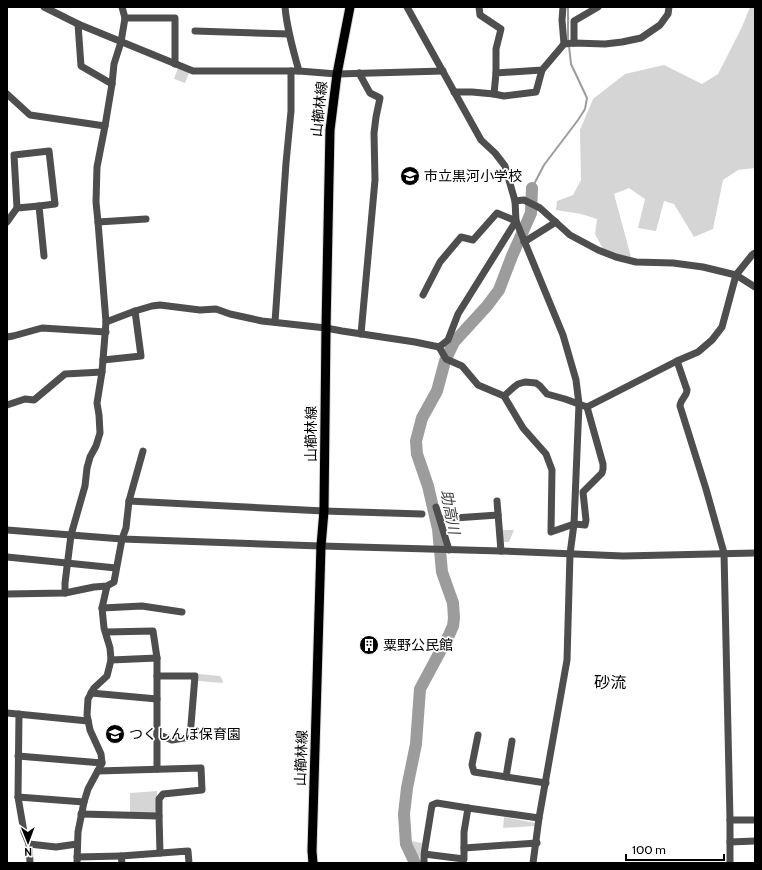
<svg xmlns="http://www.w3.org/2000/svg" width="762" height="870" font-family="Cabin,'Noto Sans JP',sans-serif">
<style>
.green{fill:#d5d5d5}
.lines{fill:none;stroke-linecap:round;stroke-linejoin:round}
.stream{stroke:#9c9c9c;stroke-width:2}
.river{stroke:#9c9c9c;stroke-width:12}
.major-casing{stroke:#dbdbdb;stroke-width:11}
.minor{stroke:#4e4e4e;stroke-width:7}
.major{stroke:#000;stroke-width:9}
.labels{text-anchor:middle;stroke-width:3.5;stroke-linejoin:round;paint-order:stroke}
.street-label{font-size:14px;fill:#000;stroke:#fff}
.poi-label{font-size:14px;fill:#000;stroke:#fff;text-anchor:start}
.water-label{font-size:15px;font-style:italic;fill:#3d3d3d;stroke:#fff}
.quarter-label{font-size:16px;fill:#000;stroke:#fff}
</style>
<rect width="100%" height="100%" fill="#fff"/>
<!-- green -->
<g class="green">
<polygon points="750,7 755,7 755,168 738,170 723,180 713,229 694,237 674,204 664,201 656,231 638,228 645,199 629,188 614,194 631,257 617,254 603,249 595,234 597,219 581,214 556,210 557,201 573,195 581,180 580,130 593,99 625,74 664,65 702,84 718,74 742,27"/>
<polygon points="178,68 189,73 185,83 174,79"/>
<polygon points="502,530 514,530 509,542 503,542"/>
<polygon points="199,674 220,676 222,679 223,683 198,681"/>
<polygon points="157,791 157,809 154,813 130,812 130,793"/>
<polygon points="504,817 535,823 535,826 503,828"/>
<polygon points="411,841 422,843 419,860"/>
</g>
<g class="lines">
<!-- stream -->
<g class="stream">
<polyline points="568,7 568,42"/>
<polyline points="532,188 544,165 578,120 585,109 587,98 571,64 569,46"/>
</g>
<!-- river -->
<polyline class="river" points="415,863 406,844 404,814 407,788 416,744 420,689 449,635 453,626 454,618 453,603 442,572 438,529 428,486 417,454 416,441 422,418 437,391 445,361 454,342 487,306 499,290 512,256 531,213 532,188"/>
<!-- major casing -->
<g class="major-casing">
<polyline id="major" points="313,863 312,851 321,546 324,511 326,328 330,130 337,74 350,7"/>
</g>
<!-- minor -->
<g class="minor">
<polyline points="44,7 78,24 193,71 299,71 337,74 443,71"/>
<path d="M285,7C287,29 293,50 299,71"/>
<polyline points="407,7 481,140 495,153 505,166 515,201 516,221 563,335 576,380 579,404 574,524 570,554 567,660 539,818 533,863"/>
<polyline points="479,7 480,15 501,29 496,49 496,73"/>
<polyline points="563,7 562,20 564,44"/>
<polyline points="125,18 175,18 175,64"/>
<polyline points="78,24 81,66 112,84"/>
<polyline points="195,31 289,34"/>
<polyline points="574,43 574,21 598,7"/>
<polyline points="359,73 370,93 380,98 376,117 374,133 375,180 361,334"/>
<polyline points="454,92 472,92 494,94 496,73 542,70 564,44 574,43 605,44 622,42 641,38 660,25 668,14 669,7"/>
<polyline points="7,94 30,115 105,126"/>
<polyline points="494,94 504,96 536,92 542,70"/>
<polyline points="515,201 524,200 540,208 570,235 598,250 616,257 636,262 673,263 703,267 736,275 755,287"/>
<polyline points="17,208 39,206"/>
<polyline points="7,222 17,208 14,155 49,151 55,204 39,206 44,256"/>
<polyline points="98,222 146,219"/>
<polyline points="524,242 556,222"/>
<polyline points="423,295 440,262 461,237 473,240 497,213 516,221 458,314 448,340 439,347"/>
<polyline points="106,322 135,311 152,306 160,305 200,310 216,309 230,314 262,321 326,328 342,331 415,342 439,347 446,359 462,366 478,385 504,396 523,428 546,454 552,470 551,532 574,524 585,525 586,520 583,492 602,473 603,469 603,464 587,407"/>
<polyline points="275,322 286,163 291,111 291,71"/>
<polyline points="7,337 13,336 42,328 106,332"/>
<polyline points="103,360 141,356 135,311"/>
<path d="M677,361L687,390C687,396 680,400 680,406L706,489L724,553L730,820V863"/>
<polyline points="504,396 514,387 518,384 525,382 536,383 540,386 547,394 565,399 587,407 677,361 698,352 712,340 722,327 736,275 752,255 755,253"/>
<polyline points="7,405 25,399 34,400 65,374 102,372"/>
<polyline points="129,501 324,511 422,514"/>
<polyline points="497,501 501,551"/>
<polyline points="436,507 449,550"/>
<polyline points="440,519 498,515"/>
<polyline points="7,530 122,539 321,546 501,551 623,556 755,553"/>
<polyline points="7,557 116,568"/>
<polyline points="65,593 65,583 71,535 85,486 87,468 90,457 96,446 100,433 99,415 97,403 102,372 106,322 98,222 96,202 97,167 105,126 112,84 114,64 121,42 125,18 122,7"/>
<polyline points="7,594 65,593 94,587 107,586 114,582 122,539 126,528 129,501 143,451"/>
<polyline points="102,608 142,606 182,612"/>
<polyline points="106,632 153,631 157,658"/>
<polyline points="111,660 157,658 157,769"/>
<polyline points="91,693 157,699"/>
<polyline points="7,713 88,721"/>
<polyline points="19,714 18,797 24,832 29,844 56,847 77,844"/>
<polyline points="157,734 172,740 190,737 195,676 157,676"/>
<polyline points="478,735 472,765 474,772 546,783"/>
<polyline points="18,756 102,763"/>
<polyline points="98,771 201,768 202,790 163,794 159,799 159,816"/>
<polyline points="506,777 512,741"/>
<polyline points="18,797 84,802"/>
<polyline points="468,808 539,818"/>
<polyline points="81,814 159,816 160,853"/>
<polyline points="730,820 755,820"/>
<polyline points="730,842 755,841"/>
<polyline points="29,844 30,863"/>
<polyline points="464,848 537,843"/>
<polyline points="77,857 121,856"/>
<polyline points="77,863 78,832 84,802 88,789 102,763 101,754 90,730 87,715 88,699 94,688 107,676 111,660 110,648 104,628 102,608 107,586"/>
<polyline points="122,863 121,856 188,851 189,863"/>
<polyline points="424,863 424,854 432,805 437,803 468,808 464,832 464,859 424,854"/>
</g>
<!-- major -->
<use href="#major" class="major"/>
</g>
<!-- icons -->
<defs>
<g id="school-disc" transform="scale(1)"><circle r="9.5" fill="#000" stroke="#fff"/><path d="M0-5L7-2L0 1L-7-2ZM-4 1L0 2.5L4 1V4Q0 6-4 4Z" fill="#fff"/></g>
<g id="building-disc" transform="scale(1)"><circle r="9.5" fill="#000" stroke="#fff"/><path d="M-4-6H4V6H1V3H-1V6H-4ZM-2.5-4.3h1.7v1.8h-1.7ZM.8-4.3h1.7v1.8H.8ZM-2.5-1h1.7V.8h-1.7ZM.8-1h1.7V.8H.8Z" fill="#fff"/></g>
</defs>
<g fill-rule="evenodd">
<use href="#school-disc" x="410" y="176"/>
<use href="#building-disc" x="369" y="645"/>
<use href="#school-disc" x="115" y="734"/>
</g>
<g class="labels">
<!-- street labels -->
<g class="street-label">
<text transform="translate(319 109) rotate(-84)" y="5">山櫛林線</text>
<text transform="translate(311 434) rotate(-90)" y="5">山櫛林線</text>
<text transform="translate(301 758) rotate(-88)" y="5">山櫛林線</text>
</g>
<!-- poi labels -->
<g class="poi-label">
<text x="424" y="181">市立黒河小学校</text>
<text x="383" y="650">粟野公民館</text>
<text x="129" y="739">つくしんぼ保育園</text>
</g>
<!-- water labels -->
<g class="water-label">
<text transform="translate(450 512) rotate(79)" y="5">助高川</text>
</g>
<!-- quarter labels -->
<g class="quarter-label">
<text x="610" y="688">砂流</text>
</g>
</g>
<!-- border -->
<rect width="762" height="870" fill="none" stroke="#000000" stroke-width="16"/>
<!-- north arrow -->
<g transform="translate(28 842) rotate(179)" stroke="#ffffff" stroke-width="3" paint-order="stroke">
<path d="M0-3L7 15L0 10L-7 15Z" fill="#000000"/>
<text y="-6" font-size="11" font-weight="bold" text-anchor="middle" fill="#000000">N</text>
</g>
<!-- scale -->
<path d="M626 854v6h98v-6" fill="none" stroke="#000000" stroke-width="2"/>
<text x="632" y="854" font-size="12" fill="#000000" stroke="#ffffff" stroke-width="3" paint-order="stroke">100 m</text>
</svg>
